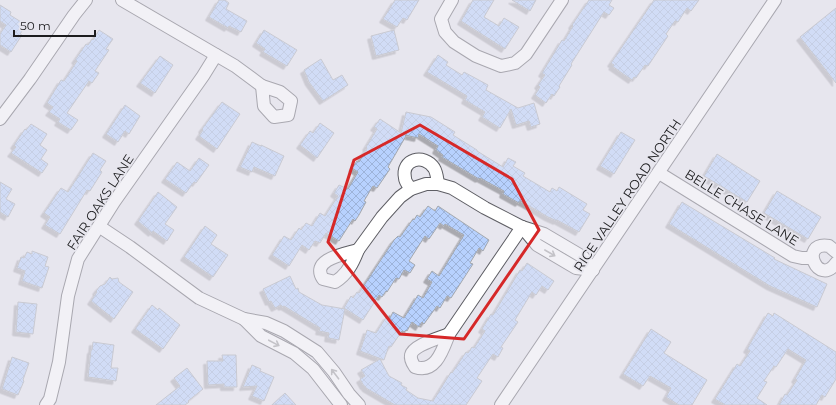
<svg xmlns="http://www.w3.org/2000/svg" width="836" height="405" font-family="Montserrat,sans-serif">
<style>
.building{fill:url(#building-cross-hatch);stroke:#a4a8ae;filter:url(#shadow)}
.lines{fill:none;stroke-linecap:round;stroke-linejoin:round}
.minor-casing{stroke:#5e5e64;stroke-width:14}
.minor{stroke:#fff;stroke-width:12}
.oneway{stroke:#99999a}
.marked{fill:none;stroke:#d62828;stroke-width:3;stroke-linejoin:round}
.labels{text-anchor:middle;stroke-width:3.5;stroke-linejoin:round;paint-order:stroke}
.street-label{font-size:13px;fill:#1c1c1e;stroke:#e7e6ee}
</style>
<defs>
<pattern id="building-cross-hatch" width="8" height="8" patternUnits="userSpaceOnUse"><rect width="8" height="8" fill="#b7d1fe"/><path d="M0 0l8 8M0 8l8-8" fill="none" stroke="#9db3d9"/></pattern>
<filter id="shadow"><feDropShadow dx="-3.5" dy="3.5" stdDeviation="0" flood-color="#0004"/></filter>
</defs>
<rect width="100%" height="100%" fill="#e7e6ee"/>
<!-- building -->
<g class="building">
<polygon points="219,0 225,0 229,3 226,9 247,21 241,32 229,26 228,28 209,17"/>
<polygon points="395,0 419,0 407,20 403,18 397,27 383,19"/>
<polygon points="473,0 494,0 484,17 499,26 504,18 519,27 505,49 461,21"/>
<polygon points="512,0 536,0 530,11"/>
<polygon points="589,0 612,0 609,5 614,8 609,15 604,12 571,64 572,65 559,86 560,87 554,96 552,94 546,103 535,95 540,87 538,85 545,75 542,73 562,40 564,41 573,26 572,25"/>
<polygon points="654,0 699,0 691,11 687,8 678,22 675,21 666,34 668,36 648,66 645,65 636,78 634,77 632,80 612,66 614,65 611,63"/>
<polygon points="0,5 11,12 10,15 26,25 20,34 22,35 11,52 0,45 0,34 6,25 0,21"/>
<polygon points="836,8 836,83 800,37"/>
<polygon points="99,30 113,39 106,49 109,50 95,71 99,73 92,83 89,81 67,113 78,120 71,130 58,122 60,119 49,112 53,107 47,103 61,80 64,81 77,61 75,60 86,44 88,45 92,39 93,40"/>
<polygon points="264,30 297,50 287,66 263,52 265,49 256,43"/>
<polygon points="394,30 399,50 376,56 371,36"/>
<polygon points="438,55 448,62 446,65 462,75 464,72 488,85 486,90 518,108 534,103 540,124 531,127 529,121 516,125 511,109 500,128 482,117 485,112 465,100 467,96 427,72"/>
<polygon points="160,56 173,65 155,93 140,83"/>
<polygon points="321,59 333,80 342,75 348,85 323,101 309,82 304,70"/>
<polygon points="222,102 240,114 217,149 199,136 203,130 202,129"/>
<polygon points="125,105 140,116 129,134 125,131 118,142 106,134"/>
<polygon points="406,112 431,117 455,132 453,135 477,150 477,151 503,167 508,158 516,162 513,166 525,173 523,176 550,192 552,188 557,191 559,187 587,204 583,210 590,214 579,232 557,220 557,221 548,217 526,204 520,201 519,203 503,194 504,191 480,178 479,179 442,157 443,155 436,150 438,146 419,134 418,138 405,135 406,136 388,167 390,169 377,188 373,186 364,201 366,202 359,215 355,221 353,219 339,241 326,233 320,243 315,241 309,250 302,245 289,266 272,255 284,236 291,240 299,228 301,230 306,223 312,226 320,213 325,216 338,196 334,193 339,185 348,189 358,172 352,168 357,161 359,162 367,148 366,147 377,129 374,127 380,119 401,133"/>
<polygon points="320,123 334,133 317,158 300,145 310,131 313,133"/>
<polygon points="31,124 47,134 40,145 47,150 41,159 48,164 42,173 11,153 16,147 14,145 25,129 26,130"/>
<polygon points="621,132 635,140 614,174 600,166"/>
<polygon points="252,142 261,146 261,145 284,156 275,176 254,167 252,172 240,167"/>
<polygon points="93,153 106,161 100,170 102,172 90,191 87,190 60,234 45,225 50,217 44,213 61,188 68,192"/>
<polygon points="717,154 760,181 747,202 704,176"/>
<polygon points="199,158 209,165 196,183 194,182 186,193 165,179 177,162 190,171"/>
<polygon points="0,182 12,189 6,199 15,204 8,217 0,212"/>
<polygon points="777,191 821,217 808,239 764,213"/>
<polygon points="158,192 177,207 165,224 174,230 167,241 153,231 152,233 138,221"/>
<polygon points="682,202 775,258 774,259 827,284 817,307 770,286 669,224"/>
<polygon points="428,206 435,211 438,206 489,240 483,251 479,248 470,263 473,264 451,298 447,296 440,308 437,306 424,324 422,322 419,327 412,322 407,331 406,330 404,332 402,331 391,347 389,346 384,360 360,351 367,330 376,333 387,316 390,318 393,312 404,318 418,295 423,298 432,282 427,279 432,271 439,276 464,235 445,224 444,226 440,223 429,239 425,236 409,261 415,265 410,273 404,270 399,279 396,278 387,292 386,291 382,297 379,295 363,320 344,308 351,296 353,298 357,292 359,293 394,240 398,236 400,237 413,219 414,220 417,215 420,217"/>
<polygon points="205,226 217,235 211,244 228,255 213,277 184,257"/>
<polygon points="32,251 48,257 45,266 49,267 42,288 22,281 25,271 17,268 21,257 24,258 27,252 32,254"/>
<polygon points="527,263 554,281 548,290 542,286 536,295 532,292 515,320 518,322 501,347 503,348 498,357 493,354 477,378 482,381 466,405 395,405 366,388 365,386 364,386 360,379 365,376 361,370 380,359 389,376 402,383 401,385 407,388 406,390 418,398 433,401 451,372 452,373 466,352 468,353 472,347 474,348 485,331 482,329 491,314 493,315 520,270 522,271"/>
<polygon points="290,276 296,289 298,288 299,292 322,305 345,309 339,340 328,338 329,333 319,331 320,328 284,306 282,307 281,305 275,308 271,301 269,302 263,289"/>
<polygon points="110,277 112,279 118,278 119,282 133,292 114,319 91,301 97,292 96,291 100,286 105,284"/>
<polygon points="18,302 37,304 33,334 16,332"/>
<polygon points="152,305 158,310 159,308 180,325 163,349 135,329"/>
<polygon points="768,313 773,316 774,313 836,352 836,379 825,397 822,395 816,405 779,405 785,394 787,395 797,380 795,379 806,360 788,349 776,367 774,366 764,381 767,382 757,398 767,405 725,405 715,399 737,364 740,366 750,351 747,349"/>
<polygon points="651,329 671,342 664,353 707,380 692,405 679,405 666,397 671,388 650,376 643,386 623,374"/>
<polygon points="93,342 114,345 111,368 118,368 116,381 88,377 91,350 92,350"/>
<polygon points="222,355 236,355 237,387 224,387 224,384 208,385 207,361 223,361"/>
<polygon points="12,357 29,363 23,380 24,381 18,395 2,389"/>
<polygon points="252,365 261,369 260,371 274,377 264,401 252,396 257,386 243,387"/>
<polygon points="187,368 203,389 188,401 189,402 185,405 156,405 180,386 174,378"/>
<polygon points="285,393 296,405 272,405"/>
</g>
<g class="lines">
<!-- minor casing -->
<g class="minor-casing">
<g id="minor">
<polyline points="122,0 235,66 262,86"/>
<polyline points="452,0 441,19 445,32 454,42 476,56 501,66 515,63 526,54 562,0"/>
<polygon points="262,86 280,92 291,101 288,115 274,117 264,106"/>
<polyline points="0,119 30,79 74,15 86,0"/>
<polyline points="659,173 793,256 802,258 812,258"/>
<path d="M411,189C409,186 405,182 405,178C401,159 424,153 434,168C437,173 437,178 438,184"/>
<polyline points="100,227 130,247 199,298 244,319 266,323 284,331 317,352 334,372 349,394 359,405"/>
<polyline points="522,227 537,245 576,268 593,270"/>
<polyline points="358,250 382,217 400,197 411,189 426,184 438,184 452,188 485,208 522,227 544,234 583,257 593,270"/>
<path d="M358,250C353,263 347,275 335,282L323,279C310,259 345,254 358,250Z"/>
<path d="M836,252L829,246C798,241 818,288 836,263"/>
<polyline points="244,319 261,336 294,353 313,369 341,405"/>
<polyline points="449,334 522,227"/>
<path d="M449,334C443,349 436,374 415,367C413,364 410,360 411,355C413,345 440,338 449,334Z"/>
<polyline points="46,405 50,399 59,362 68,296 78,259 114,202 203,76 216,55"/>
<polyline points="501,405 775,0"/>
</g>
</g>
<!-- minor -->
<use href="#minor" class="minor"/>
</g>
<!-- one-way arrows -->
<defs><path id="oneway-shaft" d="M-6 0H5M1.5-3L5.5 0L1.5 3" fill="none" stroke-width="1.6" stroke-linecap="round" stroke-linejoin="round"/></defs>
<g class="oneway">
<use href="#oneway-shaft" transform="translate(550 253) rotate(30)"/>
<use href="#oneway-shaft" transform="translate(274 343) rotate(28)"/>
<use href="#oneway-shaft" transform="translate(335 374) rotate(-127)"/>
</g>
<!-- marked area -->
<path d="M0 0H836V405H0ZM420,125L512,179L539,230L464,339L400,334L328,242L354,160Z" fill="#e7e6ee" fill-opacity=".55" fill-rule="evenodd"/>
<path class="marked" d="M420,125L512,179L539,230L464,339L400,334L328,242L354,160Z"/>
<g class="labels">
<!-- street labels -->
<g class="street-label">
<text transform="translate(627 195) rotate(-56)" y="5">RICE VALLEY ROAD NORTH</text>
<text transform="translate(100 202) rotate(-57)" y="5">FAIR OAKS LANE</text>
<text transform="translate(742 207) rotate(32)" y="5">BELLE CHASE LANE</text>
</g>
</g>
<!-- scale -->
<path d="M14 30v6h81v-6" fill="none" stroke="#1c1c1e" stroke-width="2"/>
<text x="20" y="30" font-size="12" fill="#1c1c1e" stroke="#e7e6ee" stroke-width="3" paint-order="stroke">50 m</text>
</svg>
